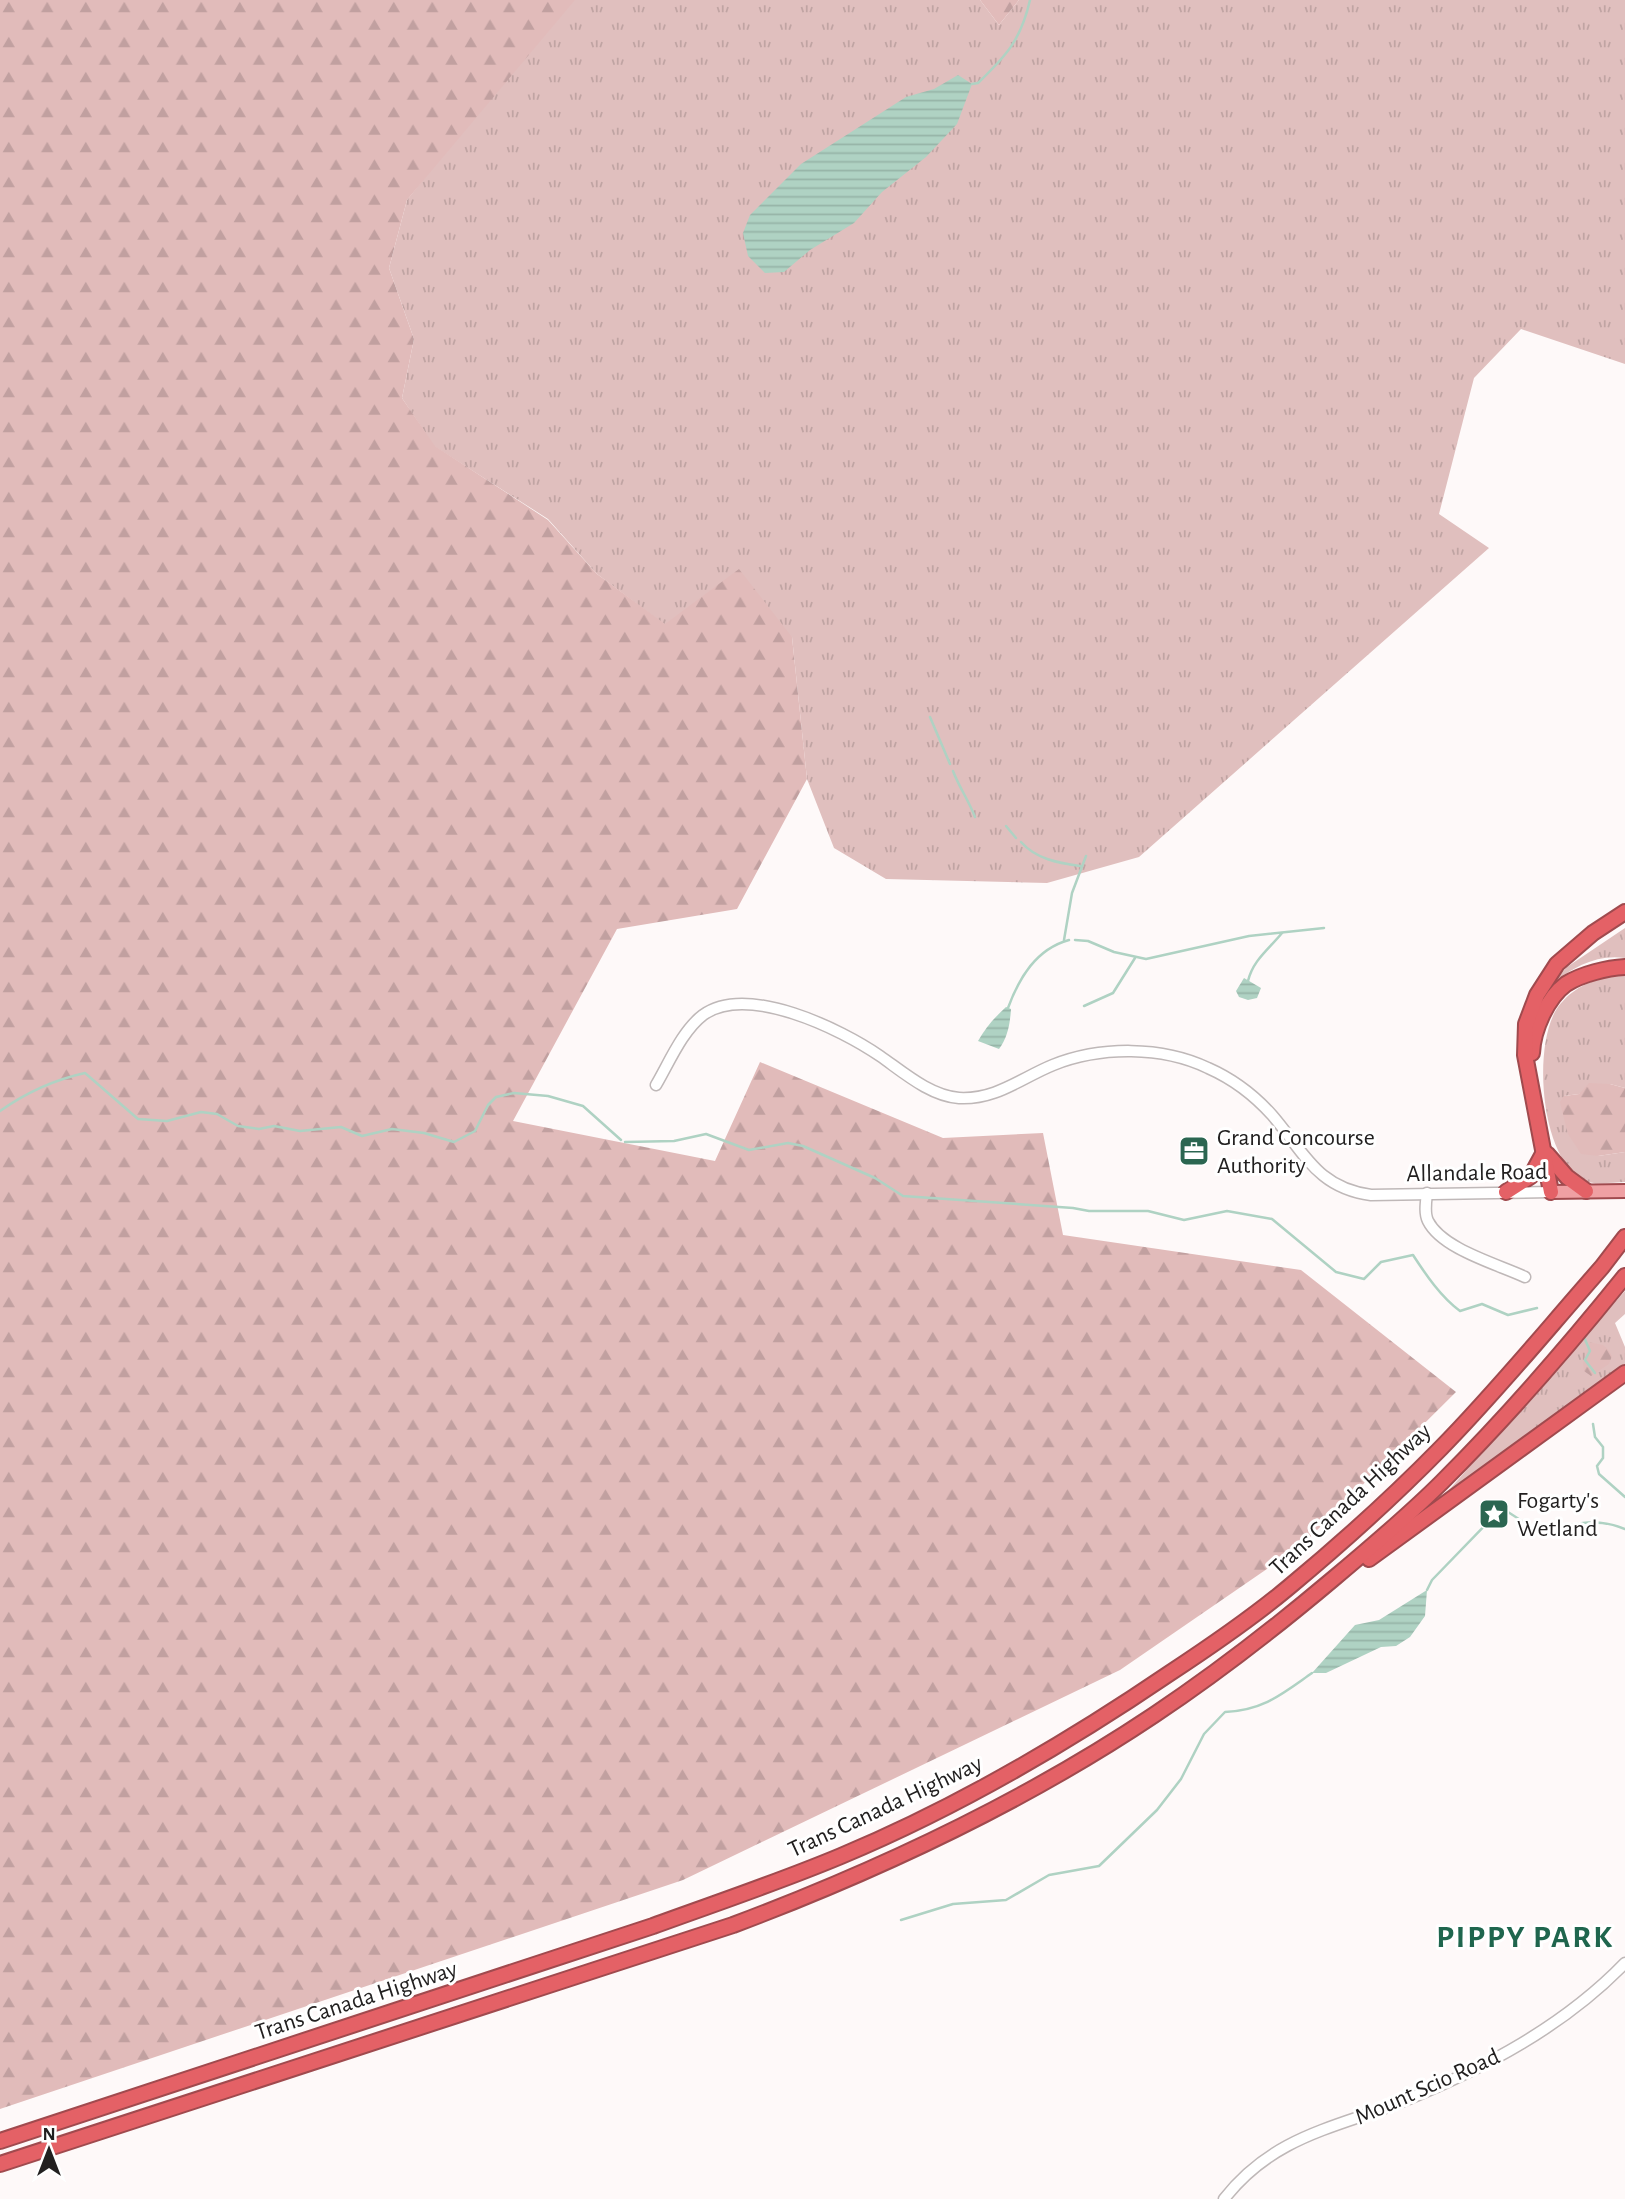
<svg xmlns="http://www.w3.org/2000/svg" width="1625" height="2199" font-family="'Alegreya Sans',sans-serif">
<style>
.grass{fill:url(#grass-tufts)}
.forest{fill:url(#forest-firs)}
.water{fill:url(#water-rules)}
.lines{fill:none;stroke-linecap:round;stroke-linejoin:round}
.stream{stroke:#afd2c3;stroke-width:2.5}
.minor-casing{stroke:#bfb8b8;stroke-width:13}
.major-casing{stroke:#a04a4e;stroke-width:16}
.highway-casing{stroke:#a04a4e;stroke-width:18}
.minor{stroke:#fff;stroke-width:10}
.major{stroke:#efa0a3;stroke-width:12}
.highway{stroke:#e46166;stroke-width:14}
.labels{text-anchor:middle;stroke-width:6;stroke-linejoin:round;paint-order:stroke}
.poi-label{font-size:24px;fill:#222020;stroke:#fff;text-anchor:start}
.street-label{font-size:24px;fill:#222020;stroke:#fff}
.district-label{font-size:32px;font-weight:bold;letter-spacing:2px;fill:#1f664e;stroke:#fff}
</style>
<defs>
<pattern id="grass-tufts" width="24" height="20" patternUnits="userSpaceOnUse" patternTransform="scale(1.75)"><rect width="24" height="20" fill="#e0bfbe"/><path d="M3 7l-1-3M5 7V3M7 7l1-3M15 17l-1-3M17 17v-4M19 17l1-3" fill="none" stroke="#c0a4a3"/></pattern>
<pattern id="forest-firs" width="22" height="20" patternUnits="userSpaceOnUse" patternTransform="scale(1.75)"><rect width="22" height="20" fill="#e1bbba"/><path d="M5 1l3.5 6h-7zM16 11l3.5 6h-7z" fill="#c1a0a0"/></pattern>
<pattern id="water-rules" width="6" height="5" patternUnits="userSpaceOnUse" patternTransform="scale(1.75)"><rect width="6" height="5" fill="#afd2c3"/><path d="M0 2.5h6" fill="none" stroke="#96b4a7"/></pattern>
</defs>
<rect width="100%" height="100%" fill="#fef9f9"/>
<!-- grass -->
<g class="grass">
<polygon points="566,0 980,0 999,25 1019,0 1625,0 1625,364 1521,329 1474,378 1439,514 1489,548 1139,857 1047,883 886,879 834,848 807,779 792,637 665,625 597,574 548,519 434,446 402,398 414,339 389,268 407,200"/>
<path d="M1625,928V958C1597,954 1574,967 1553,983L1567,967Z"/>
<path d="M1612,976H1625V1088L1610,1084L1579,1094L1564,1096L1598,1156L1625,1152V1182C1612,1182 1594,1186 1583,1180C1540,1158 1532,1044 1558,1007C1572,988 1590,981 1612,976Z"/>
<polygon points="1625,1291 1625,1314 1615,1323 1625,1347 1625,1365 1450,1493 1449,1490"/>
</g>
<!-- forest -->
<g class="forest">
<polygon points="0,0 575,0 407,200 389,268 414,339 402,398 435,446 548,520 597,574 665,624 739,569 792,637 807,779 737,909 617,929 513,1121 715,1161 760,1062 943,1138 1043,1133 1063,1235 1301,1270 1456,1392 1302,1545 1120,1670 683,1880 0,2109"/>
<polygon points="980,0 1019,0 999,25"/>
<polygon points="1589,1083 1610,1084 1625,1088 1625,1152 1598,1156 1581,1154 1568,1134 1560,1102 1564,1096 1579,1094"/>
<path d="M1590,1342C1603,1346 1604,1342 1612,1356L1609,1364L1591,1376L1584,1371L1583,1363Z"/>
</g>
<!-- water -->
<g class="water">
<polygon points="958,75 972,84 957,124 926,157 882,192 854,223 810,250 784,272 765,273 748,256 743,233 750,215 801,164 906,97 934,89"/>
<polygon points="1244,978 1261,988 1257,998 1248,1000 1239,997 1236,991"/>
<path d="M1006,1007L1011,1009C1010,1023 1008,1037 999,1049L978,1041C986,1027 995,1017 1006,1007Z"/>
<polygon points="1427,1590 1425,1616 1410,1637 1396,1646 1381,1647 1326,1673 1312,1673 1355,1625 1379,1620"/>
</g>
<g class="lines">
<!-- stream -->
<g class="stream">
<path d="M972,84L978,83C1006,56 1021,40 1030,0"/>
<polyline points="930,717 950,764"/>
<path d="M953,771C959,787 969,801 975,817"/>
<polyline points="1006,826 1016,838"/>
<path d="M1021,842C1036,859 1058,863 1080,866"/>
<polyline points="1064,940 1072,893 1086,856"/>
<polyline points="1075,940 1088,941 1114,952 1146,959 1249,936 1324,928"/>
<path d="M1248,981C1253,960 1269,949 1282,933"/>
<polyline points="1084,1006 1113,993 1135,958"/>
<path d="M1008,1008C1019,978 1036,949 1069,940"/>
<path d="M0,1111C27,1092 53,1080 85,1073L138,1119L167,1121L201,1112L217,1114L238,1126L259,1129L274,1126L300,1131L341,1127L362,1136L392,1129L424,1133L454,1142L475,1131L488,1105L496,1097L514,1093L548,1096L583,1106L621,1140"/>
<path d="M625,1142L674,1141L706,1134L749,1150L788,1143L803,1146L875,1178L903,1196L1073,1208L1089,1211H1148L1184,1220L1227,1211L1272,1219L1336,1272L1364,1279L1381,1262L1413,1255C1426,1275 1441,1297 1460,1311L1482,1304L1508,1315L1537,1308"/>
<polyline points="1584,1337 1590,1351 1585,1360 1595,1373"/>
<polyline points="1593,1424 1595,1437 1603,1447 1603,1458 1597,1466 1599,1474 1625,1497"/>
<path d="M1427,1590L1432,1580L1494,1516L1508,1512L1539,1532C1571,1525 1594,1516 1625,1529"/>
<path d="M901,1920L953,1904L1006,1900L1049,1875L1099,1866L1157,1810L1181,1779L1204,1734L1225,1712C1264,1710 1282,1694 1312,1673"/>
</g>
<!-- minor casing -->
<g class="minor-casing">
<g id="minor">
<path d="M656,1085C669,1063 682,1031 703,1015C747,983 841,1029 880,1056C903,1072 930,1096 959,1098C996,1100 1021,1078 1053,1065C1101,1046 1162,1046 1208,1068C1233,1079 1254,1095 1272,1115C1304,1152 1317,1188 1371,1195L1551,1192"/>
<path d="M1427,1193C1426,1202 1424,1213 1428,1221C1442,1249 1497,1264 1525,1277"/>
<path d="M1224,2199C1273,2136 1335,2128 1404,2101C1485,2068 1564,2026 1625,1963"/>
</g>
</g>
<!-- major casing -->
<g class="major-casing">
<polyline id="major" points="1551,1192 1625,1191"/>
</g>
<!-- highway casing -->
<g class="highway-casing">
<g id="highway">
<path d="M1532,1053C1533,1030 1547,998 1566,984C1582,974 1607,968 1625,967"/>
<polyline points="1547,1154 1567,1177 1586,1191"/>
<polyline points="1506,1192 1531,1176 1544,1152"/>
<polyline points="1551,1192 1525,1055 1526,1024 1537,995 1557,964 1593,933 1625,912"/>
<polyline points="1369,1559 1625,1373"/>
<path d="M0,2141L653,1926C716,1903 779,1882 841,1856C956,1808 1067,1743 1170,1673C1211,1646 1252,1618 1289,1587C1342,1543 1393,1497 1441,1448C1498,1390 1549,1327 1602,1267L1625,1237"/>
<path d="M0,2164L733,1925C879,1870 1024,1802 1154,1715C1217,1673 1276,1627 1333,1579C1370,1548 1408,1516 1442,1482C1507,1417 1567,1348 1625,1276"/>
</g>
</g>
<!-- minor -->
<use href="#minor" class="minor"/>
<!-- major -->
<use href="#major" class="major"/>
<!-- highway -->
<use href="#highway" class="highway"/>
</g>
<!-- icons -->
<defs>
<g id="office-square" transform="scale(1.575)"><rect x="-9" y="-9" width="18" height="18" rx="4" fill="#2b6651" stroke="#fff"/><path d="M-6-3h4V-5.5h4V-3h4V5H-6ZM-1-4.5V-3h2v-1.5ZM-6 0V1H6V0Z" fill="#fff"/></g>
<g id="sight-square" transform="scale(1.575)"><rect x="-9" y="-9" width="18" height="18" rx="4" fill="#2b6651" stroke="#fff"/><path d="M0-6L1.8-2.2L6-1.7L2.9 1.2L3.7 5.4L0 3.3L-3.7 5.4L-2.9 1.2L-6-1.7L-1.8-2.2Z" fill="#fff"/></g>
</defs>
<g fill-rule="evenodd">
<use href="#office-square" x="1194" y="1151"/>
<use href="#sight-square" x="1494" y="1514"/>
</g>
<g class="labels">
<!-- poi labels -->
<g class="poi-label">
<text x="1217" y="1145">Grand Concourse<tspan x="1217" dy="28">Authority</tspan></text>
<text x="1517" y="1508">Fogarty's<tspan x="1517" dy="28">Wetland</tspan></text>
</g>
<!-- street labels -->
<g class="street-label">
<text transform="translate(1477 1172) rotate(-1)" y="8">Allandale Road</text>
<text transform="translate(1350 1499) rotate(-43)" y="8">Trans Canada Highway</text>
<text transform="translate(885 1806) rotate(-25)" y="8">Trans Canada Highway</text>
<text transform="translate(356 2000) rotate(-18)" y="8">Trans Canada Highway</text>
<text transform="translate(1427 2086) rotate(-24)" y="8">Mount Scio Road</text>
</g>
<!-- district labels -->
<g class="district-label">
<text x="1525" y="1947">PIPPY PARK</text>
</g>
</g>
<!-- north arrow -->
<g transform="translate(49 2150)" stroke="#ffffff" stroke-width="5" paint-order="stroke">
<path d="M0-5L12 26L0 18L-12 26Z" fill="#222020"/>
<text y="-10" font-size="19" font-weight="bold" text-anchor="middle" fill="#222020">N</text>
</g>
</svg>
